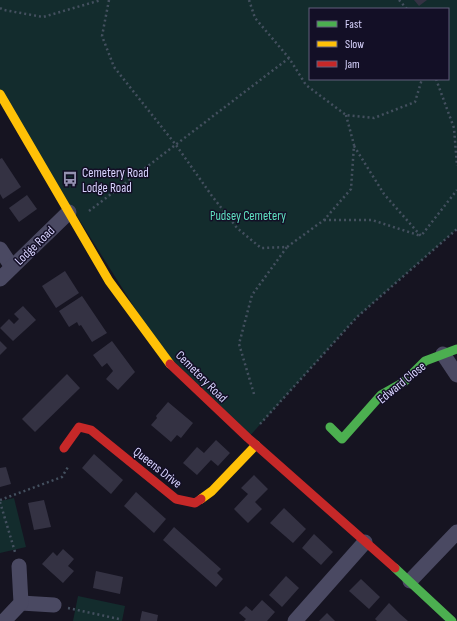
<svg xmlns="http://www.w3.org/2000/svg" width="457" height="621" font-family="'Sofia Sans Condensed',sans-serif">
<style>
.green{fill:#132c2d;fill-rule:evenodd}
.building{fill:#343243}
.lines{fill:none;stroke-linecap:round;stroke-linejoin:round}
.path{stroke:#44505f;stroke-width:2.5;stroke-dasharray:2 3;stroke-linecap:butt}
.street{stroke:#4a4962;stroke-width:15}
.fast{stroke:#4caf50;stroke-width:9}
.slow{stroke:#ffc107;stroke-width:9}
.jam{stroke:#c62828;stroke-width:9}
.labels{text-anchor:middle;stroke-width:3;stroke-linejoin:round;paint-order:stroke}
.poi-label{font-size:13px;fill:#d9d4ff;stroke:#130f26;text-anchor:start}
.park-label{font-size:13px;fill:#5fe0c0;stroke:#130f26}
.street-label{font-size:13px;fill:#d9d4ff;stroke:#130f26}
</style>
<rect width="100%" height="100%" fill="#161421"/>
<!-- green -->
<g class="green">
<path d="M0,0H457V229L357,317L248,438L170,364L0,94ZM310,9H448V79H310Z"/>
<polygon points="14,498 26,547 0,553 0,501"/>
<polygon points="78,596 125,606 122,621 73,621"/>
</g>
<!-- building -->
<g class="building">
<polygon points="414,0 427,0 419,6"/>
<polygon points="2,158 21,187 3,199 0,194 0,159"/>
<polygon points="27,195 37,209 19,222 9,208"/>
<polygon points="65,271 79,293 56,308 42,286"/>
<polygon points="82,296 107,333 92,342 81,325 79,326 77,322 69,327 59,311"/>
<polygon points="23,306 36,320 13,341 0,328 9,319 14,324 19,319 14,314"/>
<polygon points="0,341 7,348 0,355"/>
<polygon points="112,341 135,372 118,390 106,379 113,371 107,363 102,367 93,355"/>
<polygon points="67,374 80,388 35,432 22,419"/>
<polygon points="168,402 193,423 181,438 177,435 171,442 151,425 157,418 156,416"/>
<polygon points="216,440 230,453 218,466 211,460 197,475 183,463 197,447 204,453"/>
<polygon points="94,454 123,480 111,494 82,468"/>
<polygon points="6,467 11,484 0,487 0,468"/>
<polygon points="254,475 268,489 255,502 262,509 248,523 234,509 248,494 241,488"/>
<polygon points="136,492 166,519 154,533 124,506"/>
<polygon points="44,500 51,527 34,530 28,503"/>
<polygon points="284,508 306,529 293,543 270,523"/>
<polygon points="174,527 221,569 217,573 223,579 216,587 163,540"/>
<polygon points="314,534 333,552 321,565 302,548"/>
<polygon points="63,549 74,559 68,566 74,571 63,583 42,564 53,552 57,556"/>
<polygon points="96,571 123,577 120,594 93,588"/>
<polygon points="286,576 299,588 282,607 269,595"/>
<polygon points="361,579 380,597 369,609 349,591"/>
<polygon points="262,600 275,612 267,621 244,621 246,619 239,613 246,606 252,611"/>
<polygon points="389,603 400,614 408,621 377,621 375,619"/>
<polygon points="142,611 158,615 157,621 140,621"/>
<polygon points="327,613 335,621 319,621"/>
</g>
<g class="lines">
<!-- path -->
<g class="path">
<polyline points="109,0 102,36 114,67 176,145 212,196 237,228 261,248 287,247 324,220 351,189 354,145 346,115"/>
<polyline points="249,0 255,18 289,58 306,85 346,115 374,118 415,102 422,79"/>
<polyline points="399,0 407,9"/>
<polyline points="0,8 4,10 43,17 101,0"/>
<polyline points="436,79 454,128 457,166"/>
<polyline points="354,146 384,194 421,236 457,190"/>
<polyline points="89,211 289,58"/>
<polyline points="324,220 372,220 421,236"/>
<polyline points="254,394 239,344 252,295 287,247"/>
<polyline points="260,424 357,317 457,229"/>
<polyline points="0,500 62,477 68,467"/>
<polyline points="0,502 15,552"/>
<polyline points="68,608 119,619"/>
</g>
<!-- street -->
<g class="street">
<polyline points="0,249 12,267"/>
<polyline points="0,279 69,212"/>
<polyline points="443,354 457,375"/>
<polyline points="410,581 457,532"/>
<polyline points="21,603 54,605"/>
<polyline points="4,621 21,603 19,566"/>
<polyline points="295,621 365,542"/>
</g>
<!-- fast -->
<g class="fast">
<polyline points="330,427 342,439 381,395 404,382 425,361 457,349"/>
<polyline points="395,568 452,621"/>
</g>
<!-- slow -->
<g class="slow">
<polyline points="0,94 109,281 170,364"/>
<polyline points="201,499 212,491 256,445"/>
</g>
<!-- jam -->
<g class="jam">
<polyline points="170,364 248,438 395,568"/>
<polyline points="64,448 79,427 91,430 176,499 195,503 201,499"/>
</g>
</g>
<!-- icons -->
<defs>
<g id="bus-bare" transform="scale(1.2)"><path d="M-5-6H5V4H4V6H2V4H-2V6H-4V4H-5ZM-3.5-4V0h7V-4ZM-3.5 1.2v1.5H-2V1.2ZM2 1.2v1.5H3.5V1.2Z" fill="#9591b1" stroke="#130f26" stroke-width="2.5" paint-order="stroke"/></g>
</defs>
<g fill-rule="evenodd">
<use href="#bus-bare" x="70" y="179"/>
</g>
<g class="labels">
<!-- poi labels -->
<g class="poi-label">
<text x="82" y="177">Cemetery Road<tspan x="82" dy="15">Lodge Road</tspan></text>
</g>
<!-- park labels -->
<g class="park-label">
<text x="248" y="220">Pudsey Cemetery</text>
</g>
<!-- street labels -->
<g class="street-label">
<text transform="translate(34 245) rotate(-44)" y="5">Lodge Road</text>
<text transform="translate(202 376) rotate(45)" y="5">Cemetery Road</text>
<text transform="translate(401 382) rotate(-39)" y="5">Edward Close</text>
<text transform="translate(158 467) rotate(38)" y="5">Queens Drive</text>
</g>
</g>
<!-- legend -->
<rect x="309" y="8" width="140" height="72" fill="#130f26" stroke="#625e7d"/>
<rect x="317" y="21" width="20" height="6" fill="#4caf50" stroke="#625e7d"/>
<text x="345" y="28" font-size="12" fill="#d9d4ff">Fast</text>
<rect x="317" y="41" width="20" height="6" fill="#ffc107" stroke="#625e7d"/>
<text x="345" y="48" font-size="12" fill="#d9d4ff">Slow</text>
<rect x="317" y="61" width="20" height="6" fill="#c62828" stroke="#625e7d"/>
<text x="345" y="68" font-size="12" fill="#d9d4ff">Jam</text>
</svg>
